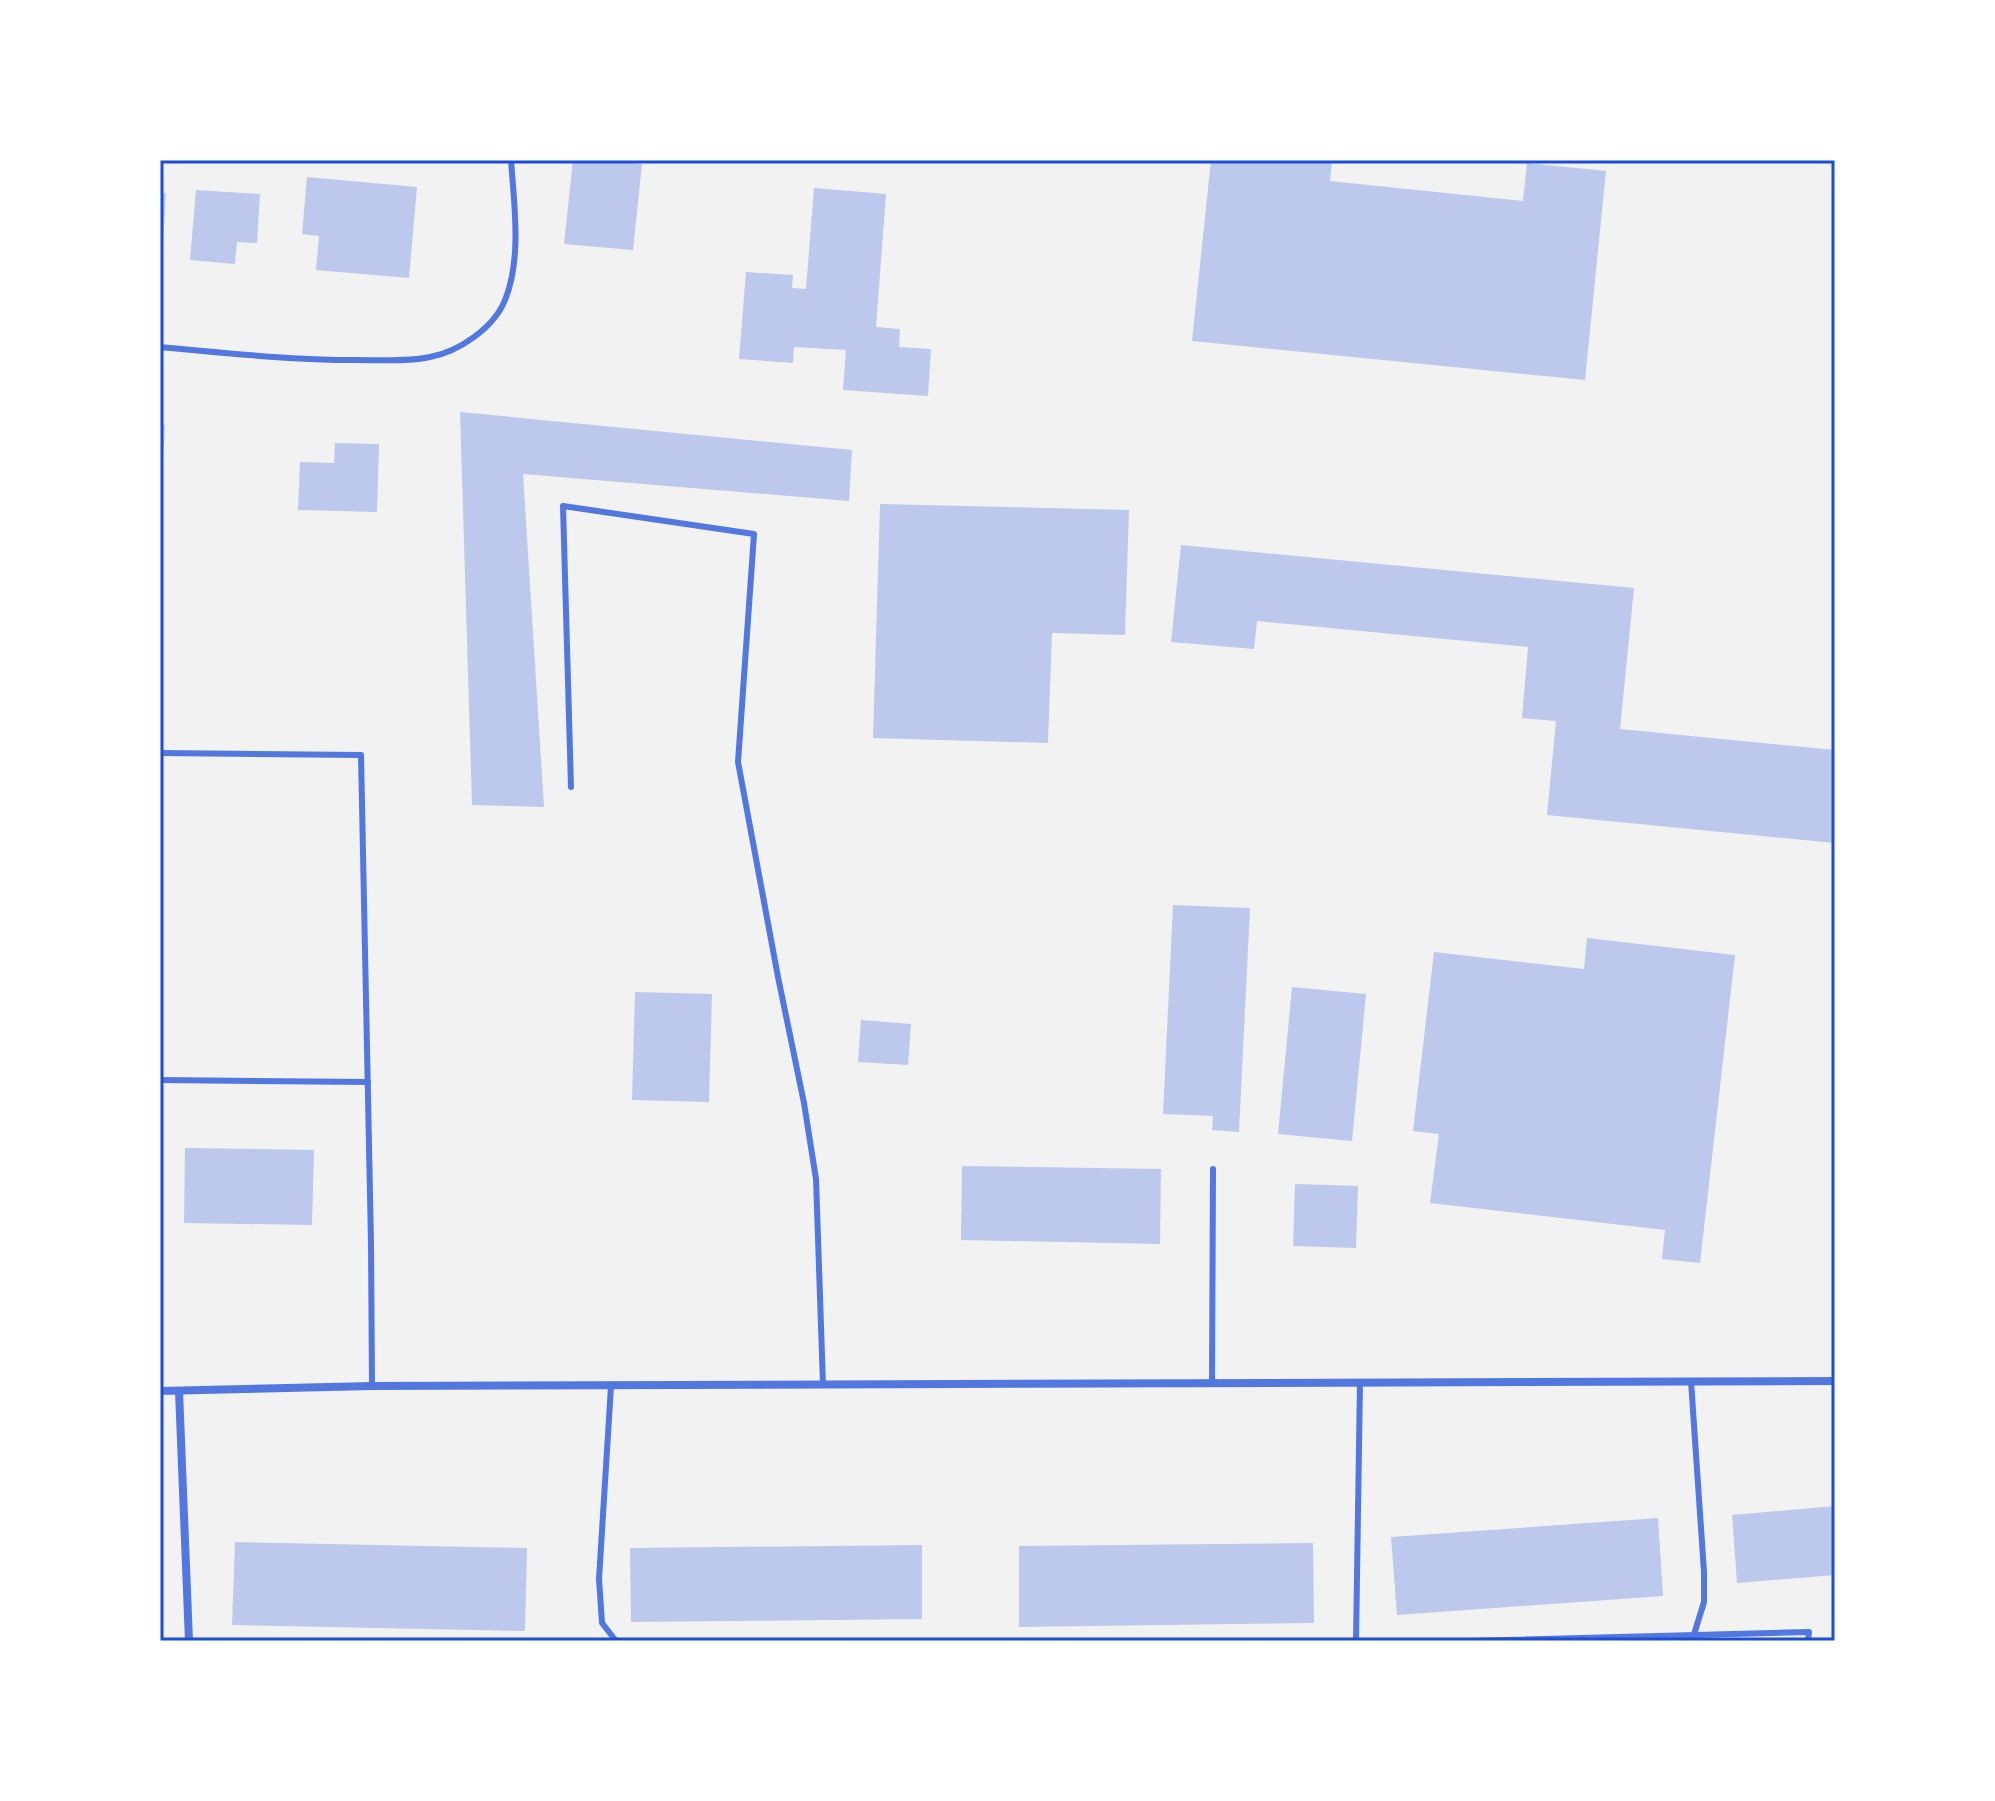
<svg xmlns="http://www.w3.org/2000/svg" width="1995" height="1801" font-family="'Exo 2',sans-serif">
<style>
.building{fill:#bdc9ec}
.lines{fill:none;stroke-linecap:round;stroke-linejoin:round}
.service{stroke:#5277de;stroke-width:6}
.minor{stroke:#5277de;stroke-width:8}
.neatline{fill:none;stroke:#1d4ed8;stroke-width:3}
</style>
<rect width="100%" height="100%" fill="#f2f2f2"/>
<!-- building -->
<g class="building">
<polygon points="573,160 602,160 642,164 633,250 564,244"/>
<polygon points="1211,160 1332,160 1330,181 1523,201 1527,163 1606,171 1585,380 1192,341"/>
<polygon points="307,177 417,187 409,278 316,270 319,236 302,234"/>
<polygon points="814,188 886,194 876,327 900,329 899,347 931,349 928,396 843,390 846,350 794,347 793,363 739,359 746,272 793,275 792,288 806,289"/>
<polygon points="196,190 260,194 257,243 237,242 235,264 190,260"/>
<polygon points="160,192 166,193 162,259 160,259"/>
<polygon points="460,412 852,450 849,501 523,474 544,807 472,805"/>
<polygon points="160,425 165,425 162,477 160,476"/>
<polygon points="335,443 379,444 377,512 298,510 300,462 334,463"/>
<polygon points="880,504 1129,510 1125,635 1052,633 1048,743 873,738"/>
<polygon points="1181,545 1634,588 1620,729 1835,750 1835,843 1547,815 1556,721 1522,718 1528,647 1257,621 1254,649 1171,642"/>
<polygon points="1173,905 1250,908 1239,1132 1212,1130 1213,1116 1163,1114"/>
<polygon points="1587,938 1735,955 1700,1263 1662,1259 1665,1230 1430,1203 1439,1134 1413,1131 1434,952 1584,969"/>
<polygon points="1292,987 1366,994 1352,1141 1278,1134"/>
<polygon points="635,992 712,994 709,1102 632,1100"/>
<polygon points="861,1020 911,1024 908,1065 858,1062"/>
<polygon points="185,1148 314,1150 312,1225 184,1223"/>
<polygon points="962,1166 1161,1169 1160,1244 961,1240"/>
<polygon points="1295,1184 1358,1186 1356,1248 1293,1246"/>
<polygon points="1835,1506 1835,1575 1737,1583 1732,1515"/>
<polygon points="1658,1518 1663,1596 1397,1615 1391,1537"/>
<polygon points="235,1542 527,1548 525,1631 232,1625"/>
<polygon points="1313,1543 1314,1623 1019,1627 1019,1546"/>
<polygon points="922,1545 922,1619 631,1622 630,1548"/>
</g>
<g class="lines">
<!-- service -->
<g class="service">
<path d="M160,347C225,353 290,360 356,360C380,360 406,362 430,357C458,352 494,328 505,300C522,259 514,203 511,160"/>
<polyline points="160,753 361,755 371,1243 372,1386"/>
<polyline points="571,787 563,506 754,534 738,762 778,977 804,1103 816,1179 823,1385"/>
<polyline points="160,1080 368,1082"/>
<polyline points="1691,1381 1704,1572 1704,1602 1692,1641"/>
<polyline points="1212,1383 1213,1169"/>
<polyline points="611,1386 599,1579 602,1623 616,1641"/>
<polyline points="1356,1641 1360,1382"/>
<polyline points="1467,1641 1809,1632 1808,1641"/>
</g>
<!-- minor -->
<g class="minor">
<polyline points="160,1391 372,1386 1835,1381"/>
<polyline points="179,1391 189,1641"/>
</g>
</g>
<!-- border -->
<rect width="1995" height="1801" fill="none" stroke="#ffffff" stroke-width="324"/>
<rect x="162" y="162" width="1671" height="1477" class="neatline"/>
</svg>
